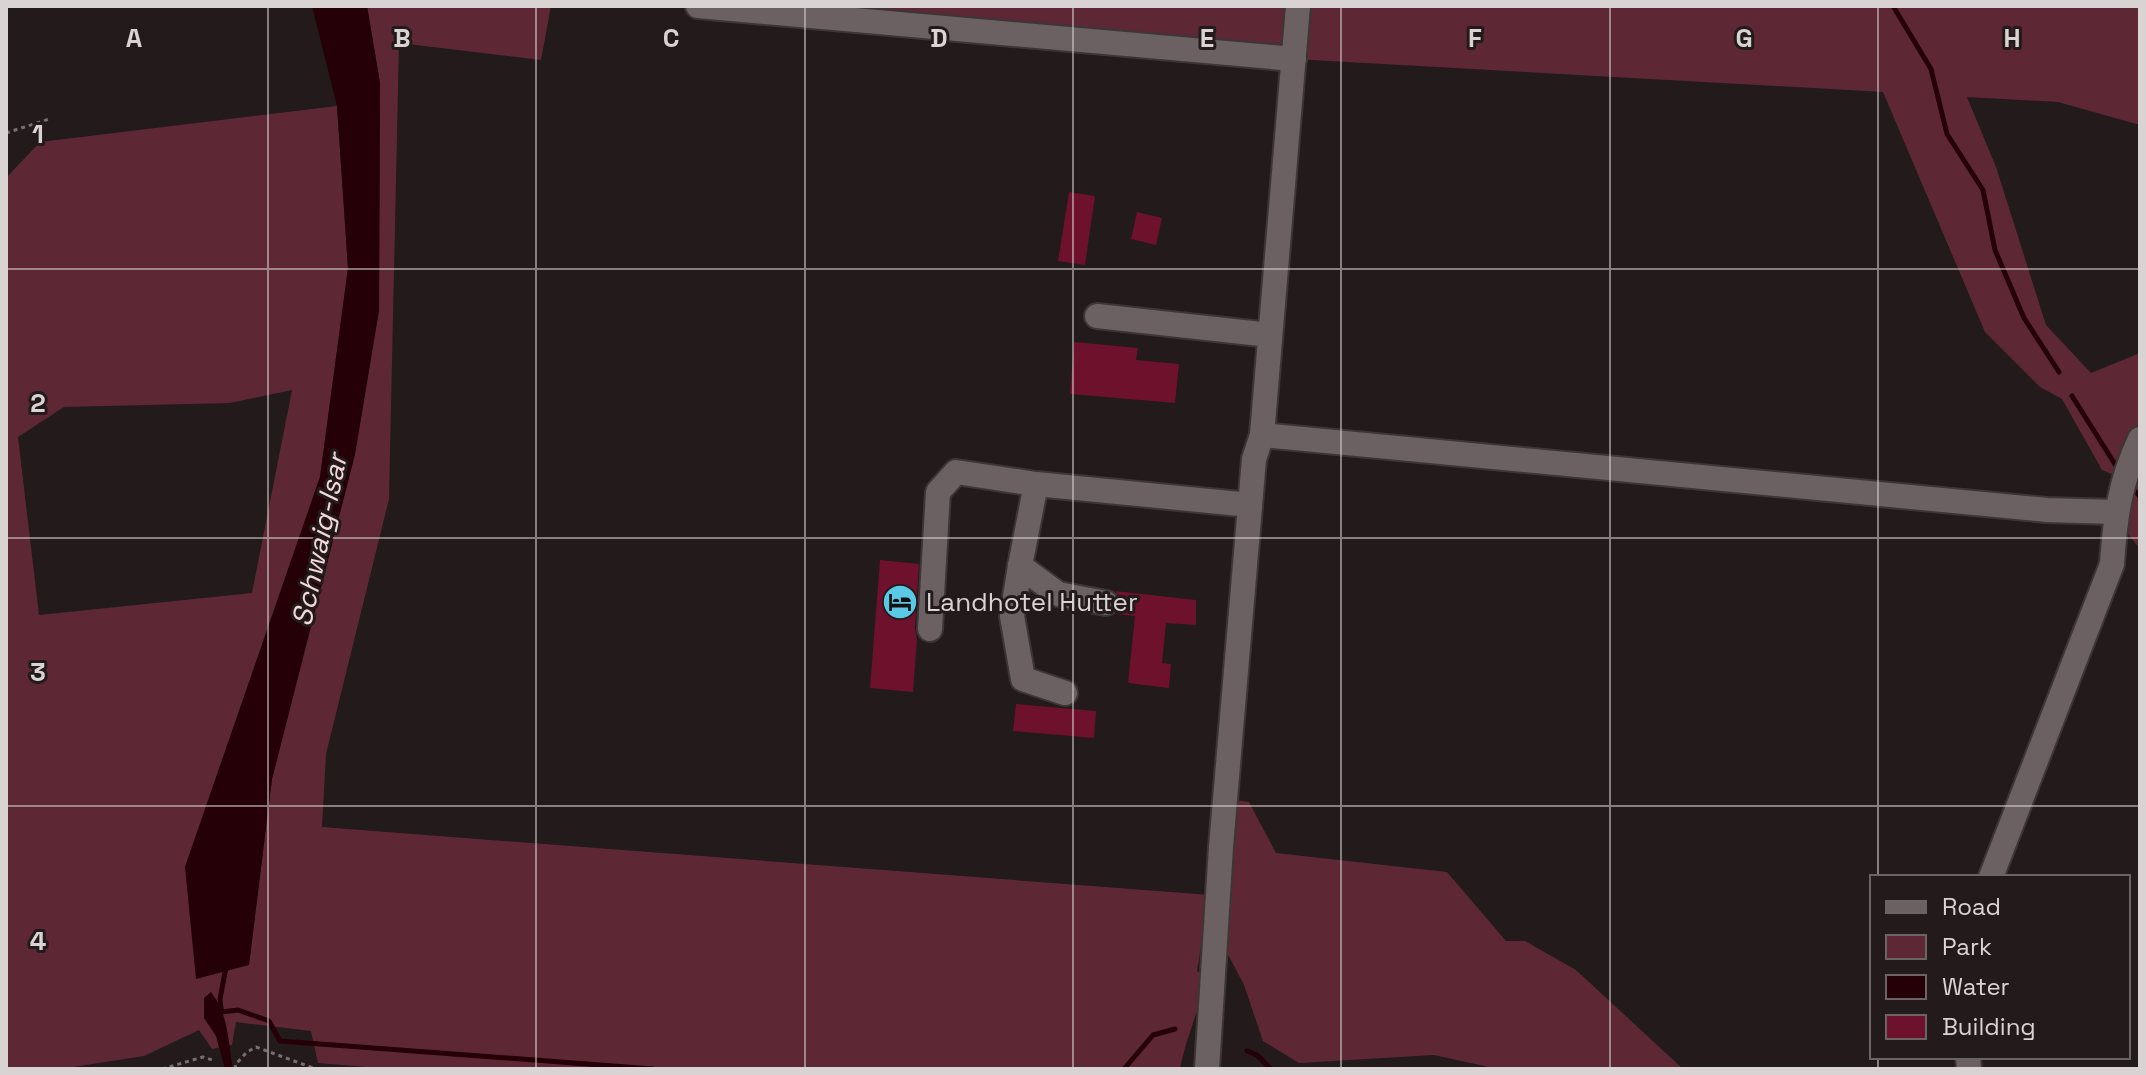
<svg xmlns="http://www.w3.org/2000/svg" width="2146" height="1075" font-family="'Space Grotesk',sans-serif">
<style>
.green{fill:#5d2833;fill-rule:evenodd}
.water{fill:#250007}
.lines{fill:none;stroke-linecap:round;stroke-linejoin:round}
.stream{stroke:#250007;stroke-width:5}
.building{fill:#6d112d}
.minor-casing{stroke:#3c3637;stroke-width:28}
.path{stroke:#766f70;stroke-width:3;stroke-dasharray:4 4;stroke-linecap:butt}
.minor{stroke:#6b6162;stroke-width:24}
.grid{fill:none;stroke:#d9d3d4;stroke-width:2;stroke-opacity:0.55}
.labels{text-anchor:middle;stroke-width:6;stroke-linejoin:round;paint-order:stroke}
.poi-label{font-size:26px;fill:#d9d3d4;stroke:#221a1b;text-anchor:start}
.water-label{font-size:28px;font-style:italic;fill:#f3d7db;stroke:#221a1b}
.grid-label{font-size:26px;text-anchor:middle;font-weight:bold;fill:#d9d3d4;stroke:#221a1b;stroke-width:6;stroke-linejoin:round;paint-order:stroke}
</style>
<rect width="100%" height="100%" fill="#221a1b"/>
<!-- green -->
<g class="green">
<path d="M367,6H551L541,60L399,43L389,499L326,754L322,827L1210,895L1197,971L1206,977C1200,1009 1186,1037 1180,1069H391L318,1063L311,1031L236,1022L232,1045L212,1049L199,1030L144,1056L61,1069H6V178L40,142L337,106L348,268L320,477L185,867L249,964L272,779L355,454L379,310L380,83ZM292,390L252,593L39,615L18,437L64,407L230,403Z"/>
<polygon points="704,6 2140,6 2140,125 2058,102 1967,97 1996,167 2046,325 2091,373 2140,353 2140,450 2135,463 2140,471 2140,549 2119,523 2114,475 2102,470 2062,399 2040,387 1985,332 1883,92 1294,59"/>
<polygon points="1236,800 1249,802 1276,853 1447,872 1506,941 1525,941 1576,970 1683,1069 1498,1069 1434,1055 1299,1063 1263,1041 1244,985 1222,943"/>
</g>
<!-- water -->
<g class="water">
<polygon points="312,6 367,6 380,83 379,310 355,454 272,779 249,965 196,979 185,867 320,477 348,268 337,106"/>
<path d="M211,992C229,1015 228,1042 233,1069H225L216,1036L204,1018V998Z"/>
</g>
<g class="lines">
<!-- stream -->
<g class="stream">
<polyline points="1893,6 1931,69 1947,134 1983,190 1995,250 2024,318 2059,372"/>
<polyline points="2072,396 2118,469"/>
<polyline points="2136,492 2140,497"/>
<polyline points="221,1008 220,999 226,967"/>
<polyline points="221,1012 238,1010 269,1021 280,1041 653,1069"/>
<polyline points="1247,1051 1257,1055 1271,1069"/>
<polyline points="1124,1069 1153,1035 1175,1029"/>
</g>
</g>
<!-- building -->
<g class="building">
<polygon points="1069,192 1095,196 1085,265 1058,261"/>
<polygon points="1137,212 1162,218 1156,245 1131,239"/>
<polygon points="1074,342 1138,348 1136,360 1179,364 1175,403 1070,394"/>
<polygon points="880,560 919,564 915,628 917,640 913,692 870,688"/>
<polygon points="1115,591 1196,600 1196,625 1166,623 1162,663 1171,664 1169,688 1128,683 1135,616 1116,614 1121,605 1120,597"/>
<polygon points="1016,704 1096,711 1094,738 1013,731"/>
</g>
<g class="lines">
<!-- minor casing -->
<g class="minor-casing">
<g id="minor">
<polyline points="698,6 1294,59"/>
<polyline points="1097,316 1270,335"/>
<polyline points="1262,435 2047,510 2115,512"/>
<polyline points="1020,566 1012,616 1023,679 1065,693"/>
<polyline points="1106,603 1058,594 1020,566 1036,484 1250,505"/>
<polyline points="930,629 938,492 956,472 1036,484"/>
<path d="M1991,877L2112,564C2115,518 2120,481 2140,439"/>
<polyline points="1968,1057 1969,1069"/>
<polyline points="1207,1069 1221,847 1254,459 1262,435 1298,6"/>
</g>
</g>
<!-- path -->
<g class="path">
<polyline points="6,133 49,119"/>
<polyline points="162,1069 203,1057 215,1061"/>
<polyline points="236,1069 235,1065 247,1052 256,1047 316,1069"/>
</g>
<!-- minor -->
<use href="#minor" class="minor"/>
</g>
<!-- grid -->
<path class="grid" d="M268,6V1069M536,6V1069M805,6V1069M1073,6V1069M1341,6V1069M1610,6V1069M1878,6V877M6,269H2140M6,538H2140M6,806H2140M1878,1057V1069"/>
<!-- icons -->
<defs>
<g id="hotel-disc" transform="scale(1.8)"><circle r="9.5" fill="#5bc8e6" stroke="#221a1b"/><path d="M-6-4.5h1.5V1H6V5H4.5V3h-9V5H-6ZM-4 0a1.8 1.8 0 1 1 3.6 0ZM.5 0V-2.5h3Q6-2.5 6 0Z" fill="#111"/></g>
</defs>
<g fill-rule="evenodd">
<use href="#hotel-disc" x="900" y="602"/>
</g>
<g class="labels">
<!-- poi labels -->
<g class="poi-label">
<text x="926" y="611">Landhotel Hutter</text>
</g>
<!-- water labels -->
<g class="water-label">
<text transform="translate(319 540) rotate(-78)" y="10">Schwaig-Isar</text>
</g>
</g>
<g class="grid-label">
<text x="134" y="47">A</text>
<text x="402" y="47">B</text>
<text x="671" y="47">C</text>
<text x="939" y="47">D</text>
<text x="1207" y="47">E</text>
<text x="1475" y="47">F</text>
<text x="1744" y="47">G</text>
<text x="2012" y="47">H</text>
<text x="38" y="143">1</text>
<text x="38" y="412">2</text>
<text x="38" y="681">3</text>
<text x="38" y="950">4</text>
</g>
<!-- border -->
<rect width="2146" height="1075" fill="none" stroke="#d9d3d4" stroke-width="16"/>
<!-- legend -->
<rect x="1870" y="875" width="260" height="184" fill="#221a1b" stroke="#6b6465" stroke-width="2"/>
<rect x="1886" y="901" width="40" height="12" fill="#6b6162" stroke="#6b6465" stroke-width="2"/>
<text x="1942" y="915" font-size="24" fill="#d9d3d4">Road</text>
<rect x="1886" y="935" width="40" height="24" fill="#5d2833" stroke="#6b6465" stroke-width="2"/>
<text x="1942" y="955" font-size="24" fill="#d9d3d4">Park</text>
<rect x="1886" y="975" width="40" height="24" fill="#250007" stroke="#6b6465" stroke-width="2"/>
<text x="1942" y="995" font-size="24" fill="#d9d3d4">Water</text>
<rect x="1886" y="1015" width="40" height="24" fill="#6d112d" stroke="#6b6465" stroke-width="2"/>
<text x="1942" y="1035" font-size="24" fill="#d9d3d4">Building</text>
</svg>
